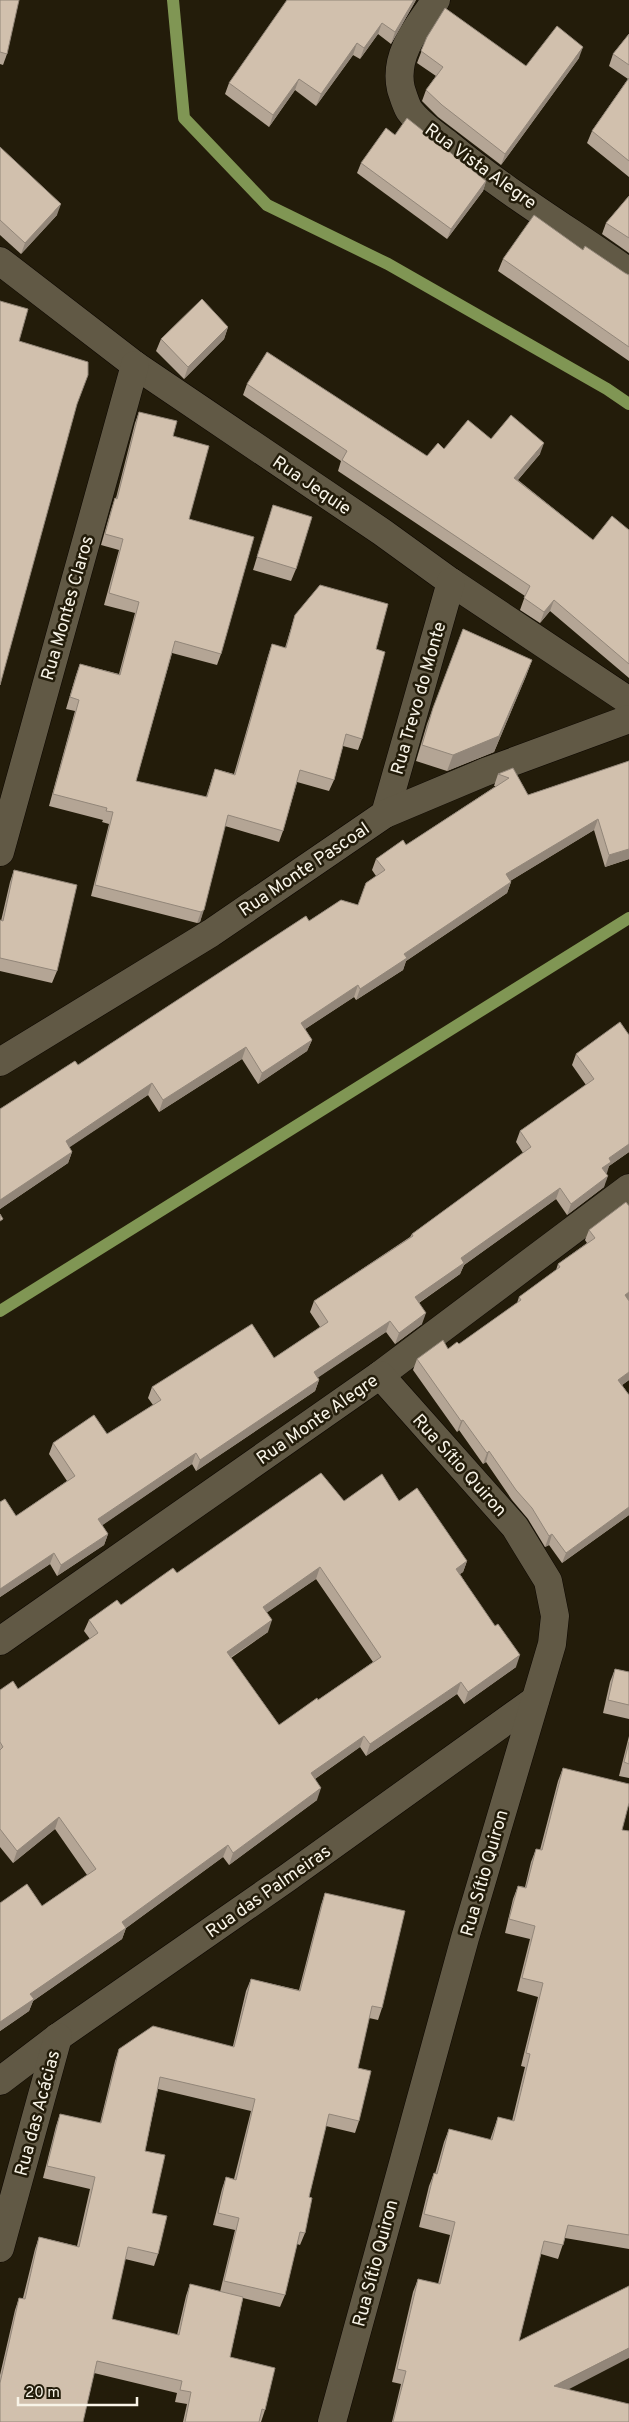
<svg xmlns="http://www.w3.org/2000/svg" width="629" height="2422" font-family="Overpass,sans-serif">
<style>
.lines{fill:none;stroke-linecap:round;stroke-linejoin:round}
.stream{stroke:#809654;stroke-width:12}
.street-casing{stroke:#0c0600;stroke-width:29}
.street{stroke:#615945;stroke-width:28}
.wall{fill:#b4a595;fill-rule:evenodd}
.shaded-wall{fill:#928679}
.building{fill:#d1c0ad;stroke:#928679;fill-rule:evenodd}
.labels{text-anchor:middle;stroke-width:5;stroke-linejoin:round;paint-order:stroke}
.street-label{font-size:18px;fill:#f8f4e8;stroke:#231c0a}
</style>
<rect width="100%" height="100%" fill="#231c0a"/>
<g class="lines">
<!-- stream -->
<g class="stream">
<polyline points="173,0 184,118 267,205 388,264 607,389 629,404"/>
<polyline points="0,1311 629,918"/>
</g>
<!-- street casing -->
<g class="street-casing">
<g id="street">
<path d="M436,0C418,26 393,55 401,89C403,95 406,105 409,110C419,124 436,135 449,145C506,192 569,230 629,272"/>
<polyline points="0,261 135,365 382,532 451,582 629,701"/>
<polyline points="385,814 451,582"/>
<polyline points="0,852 135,365"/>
<polyline points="0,1062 211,933 385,814 485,772 629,719"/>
<polyline points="0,1641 380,1375 629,1188"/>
<polyline points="0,2081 58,2037 287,1878 535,1700"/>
<polyline points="0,2248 58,2037"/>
<polyline points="332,2422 465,1938 552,1644 555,1616 548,1581 515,1527 380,1375"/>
</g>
</g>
<!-- street -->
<use href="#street" class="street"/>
</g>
<!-- wall -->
<g class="wall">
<polygon points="0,0 7,54 3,65 0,64"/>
<polygon points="416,0 391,44 378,34 360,59 353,55 316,106 295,90 269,127 225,94 229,83"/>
<polygon points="629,34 629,177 587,143 592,131 628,79 609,66 613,54"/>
<polygon points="427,37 526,66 579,58 501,165 438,117 422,101 426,90 436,76 417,63"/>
<polygon points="395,135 486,181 483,191 447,239 357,173 361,163"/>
<polygon points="0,147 57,215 21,254 0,235"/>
<polygon points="629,196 629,253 602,234 606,223"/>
<polygon points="583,250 625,273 629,275 629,361 498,271 503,259"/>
<polygon points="228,327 224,339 184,379 156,351 161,339"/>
<polygon points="247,384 427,456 444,449 491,439 540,454 518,480 593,540 629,530 629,678 550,611 540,623 520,610 525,596 338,471 341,461 243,395"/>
<polygon points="139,412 173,436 189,519 221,654 217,665 172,653 136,781 206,797 215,769 234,774 268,656 272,644 285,648 295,615 376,649 362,739 358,750 343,746 334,780 329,791 297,782 283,831 279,842 225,826 200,922 197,923 91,896 109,824 102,822 103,820 49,806 75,711 66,709 76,675 80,664 119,674 135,613 104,605 119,550 101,545 111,510 115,498 116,498 135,423"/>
<polygon points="273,505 296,569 291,581 253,570"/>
<polygon points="463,629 532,660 526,676 494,752 447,771 416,761 427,724"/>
<polygon points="629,761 629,859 605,867 594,830 510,881 511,882 507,893 406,961 403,970 356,1000 354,997 305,1029 312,1040 307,1051 258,1084 242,1059 159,1112 148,1095 69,1147 72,1152 68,1163 0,1209 0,1109 75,1061 78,1065 306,916 309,921 341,900 358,905 366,883 376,876 372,870 376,859 403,840 406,845 496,786 494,786 498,774 513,768 528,795"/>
<polygon points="14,870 57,971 52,983 0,971 0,920 1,921 10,882"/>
<polygon points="629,1035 629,1152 609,1166 606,1173 604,1187 567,1215 556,1199 464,1265 460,1274 419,1303 422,1324 395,1344 386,1332 318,1377 319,1380 315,1391 196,1471 192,1464 102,1525 108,1534 104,1545 57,1576 50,1564 0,1597 0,1502 16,1516 67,1481 49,1454 53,1443 107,1434 153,1405 148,1398 152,1387 274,1358 320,1327 310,1312 314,1301 410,1237 412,1234 523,1153 516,1142 520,1131 586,1085 572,1065 576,1054"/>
<polygon points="629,1206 629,1380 622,1385 629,1395 629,1515 562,1563 549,1545 545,1547 528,1519 512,1500 486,1462 483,1464 459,1430 457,1432 413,1370 417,1359 448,1349 459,1344 517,1303 519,1297 556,1270 558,1264 587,1243 585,1240 589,1230"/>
<path d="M344,1501H399L467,1561L463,1572L460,1574L516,1667L464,1704L457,1694L366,1756L360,1747L315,1779L317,1800L229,1865L223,1857L126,1928L122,1939L33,2001L29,2011L0,2031V1903L42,1906L87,1875L55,1829L13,1863L0,1847V1690L18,1689L90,1639L84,1631L89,1620L121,1605L177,1573ZM316,1579L373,1662L318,1700L279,1725L231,1658L268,1632L267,1612Z"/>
<polygon points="615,1669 629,1672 629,1719 603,1713 610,1682"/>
<polygon points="629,1736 629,1778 619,1776"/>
<polygon points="563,1768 622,1830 629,1831 629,2249 565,2238 558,2259 541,2254 519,2341 568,2389 629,2422 392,2422 401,2384 392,2382 413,2292 418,2279 438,2284 450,2235 419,2227 429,2186 434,2173 435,2174 444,2142 449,2129 490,2140 498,2117 512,2121 525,2067 521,2066 538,1997 517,1991 530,1939 505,1933 513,1899 518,1886 525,1887 531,1862 536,1849 540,1850 558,1781"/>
<path d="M325,1893L382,2008L378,2020L369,2018L358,2068L359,2121L355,2133L326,2126L309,2197L305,2233L300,2245L297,2244L285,2295L280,2307L243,2298L230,2357L265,2410L261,2422H183L187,2404L175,2402L177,2393L94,2373L0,2422V2375L15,2310L19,2298H23L35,2249L39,2237L77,2246L90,2189L43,2178L56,2126L60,2114L100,2123L115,2061L119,2049L233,2046L246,1991L251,1979L299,1990L321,1905ZM158,2089L251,2111L234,2179L226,2177L222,2189L213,2225L235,2230L220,2292L190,2284L186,2296L177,2335L112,2319L125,2259L154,2266L158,2254L152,2213L145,2151Z"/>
</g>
<!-- shaded-wall -->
<g class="shaded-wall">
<polygon points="414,0 416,0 391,44 395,32"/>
<polygon points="382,23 378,34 360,59 364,48"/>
<polygon points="357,43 353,55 316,106 321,94"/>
<polygon points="583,47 579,58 501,165 505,154"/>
<polygon points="299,79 295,90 269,127 273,115"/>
<polygon points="486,181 483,191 447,239 451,229"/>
<polygon points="61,204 57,215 21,254 25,243"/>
<polygon points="228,327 224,339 184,379 188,367"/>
<polygon points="544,443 540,454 510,489 514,478"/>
<polygon points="554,600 550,611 540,623 544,612"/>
<polygon points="532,660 526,676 494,752 447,771 453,755"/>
<polygon points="598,819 594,830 502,886 506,874"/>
<polygon points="629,849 629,859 605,867 609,855"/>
<polygon points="511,882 507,893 406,961 403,970 356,1000 360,989 404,954"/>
<polygon points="204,910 200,922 197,923 201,912"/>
<polygon points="358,985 354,997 296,1035 301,1023"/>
<polygon points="312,1040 307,1051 258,1084 262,1073"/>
<polygon points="246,1047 242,1059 159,1112 163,1100"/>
<polygon points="152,1083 148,1095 61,1153 66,1141"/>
<polygon points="629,1144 629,1152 609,1166 607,1173 598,1179 602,1168 609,1158"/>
<polygon points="72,1152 68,1163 0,1209 0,1200"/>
<polygon points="608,1176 604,1187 567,1215 571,1204"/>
<polygon points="560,1188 556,1199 464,1265 460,1274 411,1308 415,1297 461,1258"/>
<polygon points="629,1292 629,1300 621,1306 625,1295"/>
<polygon points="426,1313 422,1324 395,1344 399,1333"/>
<polygon points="390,1321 386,1332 310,1383 314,1372"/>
<polygon points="629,1372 629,1380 614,1391 618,1380"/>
<polygon points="319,1380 315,1391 196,1471 200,1460"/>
<polygon points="463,1420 459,1430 457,1432 461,1421"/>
<polygon points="489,1451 486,1462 483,1464 487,1453"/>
<polygon points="196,1453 192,1464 94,1531 98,1519"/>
<polygon points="629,1507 629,1515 562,1563 566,1553"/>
<polygon points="108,1534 104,1545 57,1576 61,1565"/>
<polygon points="552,1534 549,1545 545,1547 549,1536"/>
<polygon points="54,1553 50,1564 0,1597 0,1589"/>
<polygon points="467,1561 463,1572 451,1580 456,1569"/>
<polygon points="320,1567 316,1579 259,1618 263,1607"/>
<polygon points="272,1620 268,1632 222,1663 227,1652"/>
<polygon points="520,1655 516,1667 464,1704 468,1692"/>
<polygon points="461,1682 457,1694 366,1756 370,1744"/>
<polygon points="364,1736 360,1747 306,1785 311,1773"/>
<polygon points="321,1788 317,1800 229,1865 233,1853"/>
<polygon points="59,1817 55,1829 13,1863 17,1851"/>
<polygon points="228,1845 223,1857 126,1928 122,1939 33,2001 29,2011 0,2031 0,2022 30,1994 122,1922"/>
<polygon points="629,2348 629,2358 550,2399 554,2386"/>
</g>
<!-- building -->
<g class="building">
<polygon points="0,0 19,0 7,54 0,52"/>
<polygon points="287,0 414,0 395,32 382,23 364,48 357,43 321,94 299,79 273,115 229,83"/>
<polygon points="445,8 526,66 557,26 583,47 505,154 442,105 426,90 443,67 421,51 427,37"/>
<polygon points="629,34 629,65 613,54"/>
<polygon points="629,78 629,161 592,131"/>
<polygon points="407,118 486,181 451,229 361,163 386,128 395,135"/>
<polygon points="0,147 61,204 25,243 0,220"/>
<polygon points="629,196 629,238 606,223"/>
<polygon points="534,215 583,250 585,246 625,273 629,275 629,347 503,259"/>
<polygon points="202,299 228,327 188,367 161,339"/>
<polygon points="0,301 28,309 19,341 88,362 88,375 77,404 0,685"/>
<polygon points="267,352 427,456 438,443 444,449 468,420 491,439 511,415 544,443 514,478 593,540 612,516 629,530 629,664 554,600 544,612 524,598 530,586 342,460 347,451 247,384"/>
<polygon points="139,412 177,421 173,436 209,446 189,519 254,537 221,654 175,641 136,781 207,797 215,769 235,775 272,644 286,648 295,615 320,585 388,604 376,649 385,652 362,739 346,734 334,780 300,770 283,831 228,815 204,910 201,912 95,885 113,812 106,811 107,808 53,794 79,700 70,697 80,664 120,675 139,602 109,593 123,539 105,534 115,498 117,499"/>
<polygon points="273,505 312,517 296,569 257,557"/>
<polygon points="463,629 532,660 499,736 453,755 422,745 433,708"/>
<polygon points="629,761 629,849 609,855 598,819 506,874 511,882 404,954 407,958 360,989 358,985 301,1023 312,1040 262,1073 246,1047 163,1100 152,1083 66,1141 72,1152 0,1200 0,1109 75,1061 78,1065 306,916 309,921 341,900 358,905 366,883 385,870 376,859 403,840 406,845 509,778 498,774 513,768 528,795"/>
<polygon points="14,870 77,885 57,971 0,958 0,920 3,921"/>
<polygon points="620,1022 629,1035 629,1144 609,1158 611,1162 602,1168 608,1176 571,1204 560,1188 461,1258 464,1263 415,1297 426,1313 399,1333 390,1321 314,1372 319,1380 200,1460 196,1453 98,1519 108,1534 61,1565 54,1553 0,1589 0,1502 5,1499 16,1516 75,1476 53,1443 94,1415 107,1434 161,1400 152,1387 252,1324 274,1358 328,1322 314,1301 413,1236 412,1234 531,1147 520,1131 594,1079 576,1054"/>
<polygon points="626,1202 629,1206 629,1292 625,1295 629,1301 629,1372 618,1380 629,1395 629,1507 566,1553 552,1534 549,1536 532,1508 516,1490 489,1451 487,1453 463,1420 461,1421 417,1359 443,1340 448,1349 457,1342 459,1344 521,1300 519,1297 560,1267 558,1264 595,1238 589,1230"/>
<polygon points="0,1214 3,1219 0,1221"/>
<path d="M321,1473L344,1501L382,1474L399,1501L417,1488L467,1561L456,1569L495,1626L498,1624L520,1655L468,1692L461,1682L370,1744L364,1736L311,1773L321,1788L233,1853L228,1845L122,1922L126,1928L30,1994L34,1999L0,2022V1903L27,1884L42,1906L96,1869L59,1817L17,1851L0,1829V1750L3,1747L0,1742V1690L13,1681L18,1689L98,1633L89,1620L117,1600L121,1605L173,1568L177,1573ZM320,1567L381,1657L318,1700L317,1698L279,1725L227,1652L272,1620L263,1607Z"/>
<polygon points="615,1669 629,1672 629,1705 608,1700"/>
<polygon points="629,1742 629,1764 624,1762"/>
<polygon points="563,1768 629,1784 629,1803 622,1830 629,1831 629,2235 568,2225 563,2245 544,2241 519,2341 629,2286 629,2348 554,2386 629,2404 629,2422 393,2422 406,2371 397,2369 418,2279 440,2284 455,2222 424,2214 434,2173 437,2174 449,2129 492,2140 498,2117 514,2121 530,2054 526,2053 543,1983 522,1978 535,1926 509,1919 518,1886 526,1888 536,1849 542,1850"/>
<polygon points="325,1893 405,1911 382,2008 372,2006 358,2068 371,2071 359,2121 329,2114 309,2197 312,2198 305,2233 300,2232 285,2295 224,2281 239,2218 218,2213 226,2177 236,2180 255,2099 160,2077 145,2151 165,2155 152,2213 167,2216 158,2254 128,2247 112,2319 179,2335 190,2284 243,2297 230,2357 275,2368 265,2410 262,2409 259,2422 185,2422 191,2392 180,2390 182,2381 97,2361 83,2422 0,2422 0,2383 19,2298 25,2299 39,2237 79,2247 95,2177 47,2166 60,2114 101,2123 119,2049 153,2026 234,2047 251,1979 300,1991"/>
</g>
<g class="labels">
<!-- street labels -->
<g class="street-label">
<text transform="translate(481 166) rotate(36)" y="6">Rua Vista Alegre</text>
<text transform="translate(312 485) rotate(34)" y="6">Rua Jequie</text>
<text transform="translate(67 608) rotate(-74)" y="6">Rua Montes Claros</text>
<text transform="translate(418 698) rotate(-74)" y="6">Rua Trevo do Monte</text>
<text transform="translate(304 869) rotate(-34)" y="6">Rua Monte Pascoal</text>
<text transform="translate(317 1419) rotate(-35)" y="6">Rua Monte Alegre</text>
<text transform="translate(460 1465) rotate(48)" y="6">Rua Sítio Quiron</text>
<text transform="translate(484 1873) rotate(-74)" y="6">Rua Sítio Quiron</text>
<text transform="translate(268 1891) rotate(-35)" y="6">Rua das Palmeiras</text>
<text transform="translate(37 2113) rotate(-75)" y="6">Rua das Acácias</text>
<text transform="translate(375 2263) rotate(-75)" y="6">Rua Sítio Quiron</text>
</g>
</g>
<!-- scale -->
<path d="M18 2397v8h119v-8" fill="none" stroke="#f8f4e8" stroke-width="2.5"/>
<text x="25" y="2397" font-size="15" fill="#f8f4e8" stroke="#231c0a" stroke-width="4" paint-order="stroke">20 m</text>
</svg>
